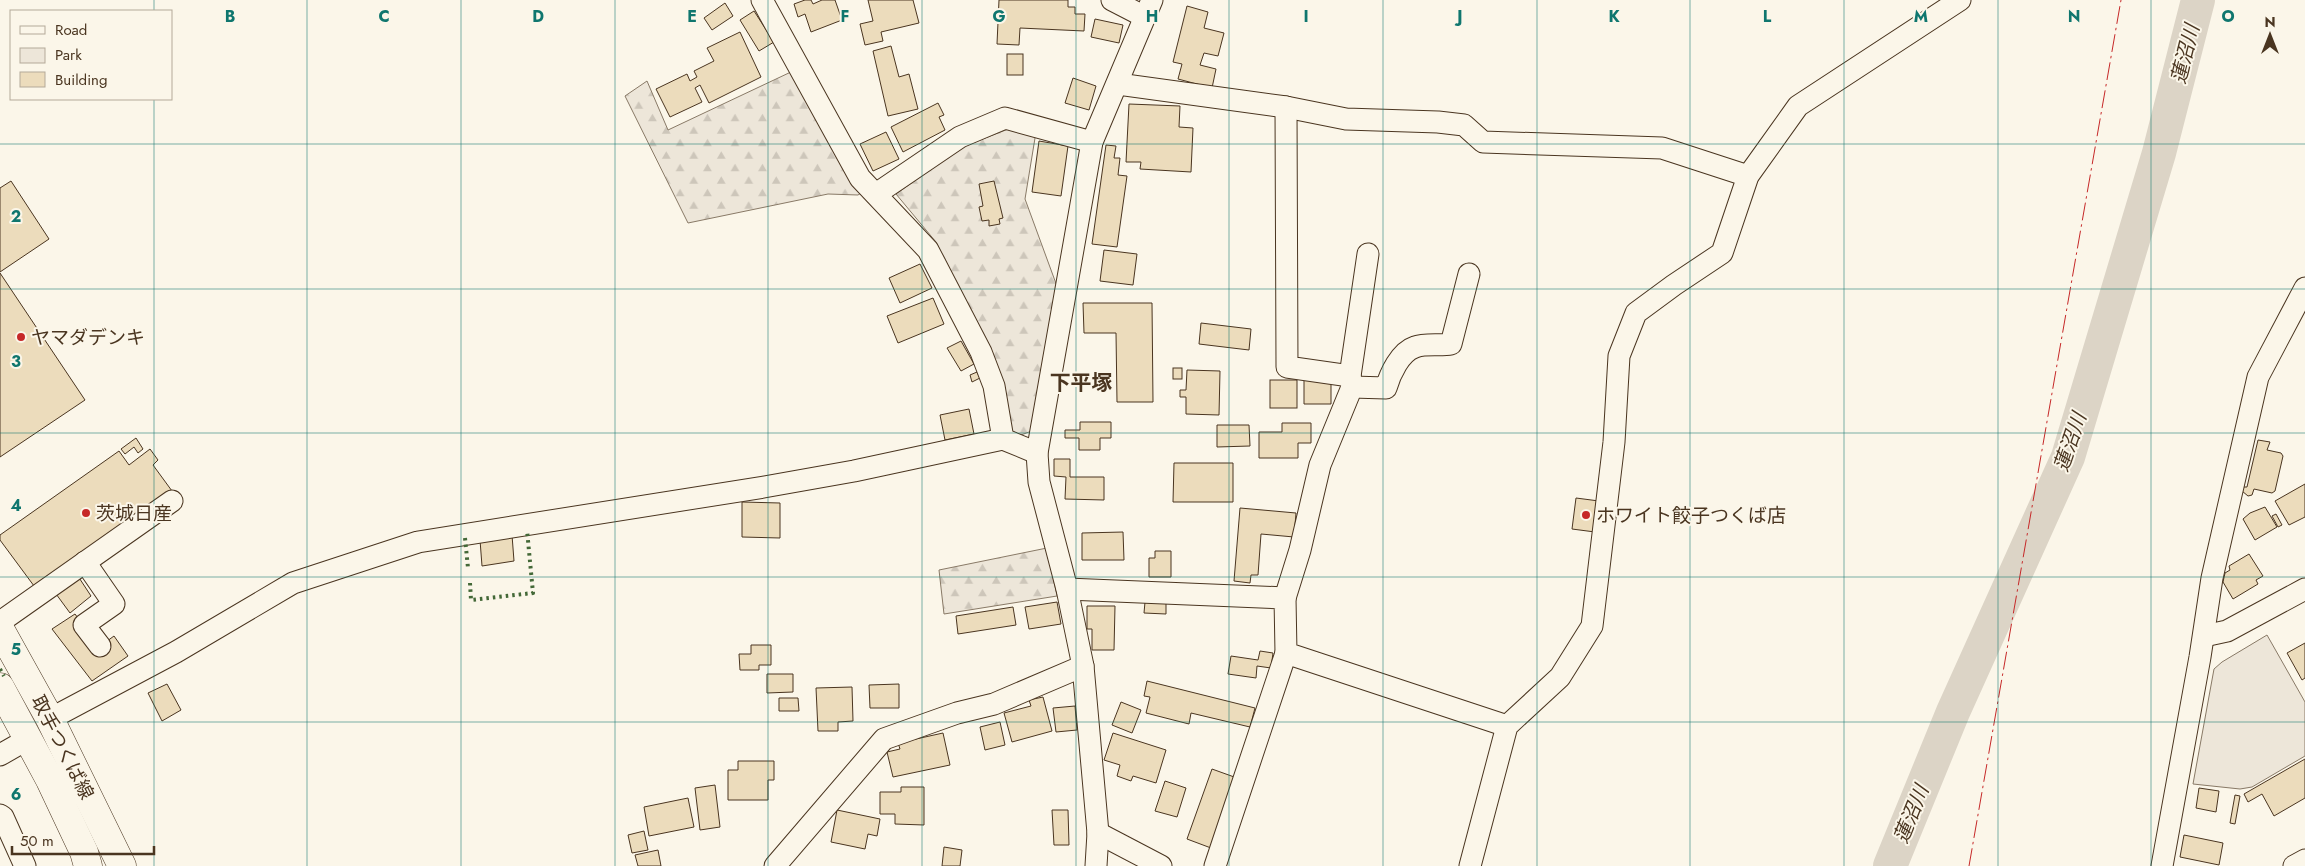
<svg xmlns="http://www.w3.org/2000/svg" width="2305" height="866" font-family="Jost,'Noto Sans JP',sans-serif">
<style>
.green{fill:#ede6d9;stroke:#887966}
.forest{fill:url(#forest-firs);stroke:#887966}
.lines{fill:none;stroke-linecap:round;stroke-linejoin:round}
.river{stroke:#dcd4c6;stroke-width:34}
.building{fill:#ecdcbc;stroke:#4a3520}
.minor-casing{stroke:#4a3520;stroke-width:23}
.major-casing{stroke:#4a3520;stroke-width:29}
.minor{stroke:#fbf6e9;stroke-width:21}
.major{stroke:#fbf6e9;stroke-width:28}
.hedge{stroke:#436837;stroke-width:4;stroke-dasharray:2.5 4;stroke-linecap:butt}
.power{stroke:#c62828;stroke-width:1;stroke-dasharray:18 4 2.5 4;stroke-linecap:butt}
.grid{fill:none;stroke:#0f766e;stroke-width:1;stroke-opacity:0.55}
.poi-dot{fill:#c62828;stroke:#fbf6e9;stroke-width:2}
.labels{text-anchor:middle;stroke-width:4;stroke-linejoin:round;paint-order:stroke}
.poi-label{font-size:19px;fill:#4a3520;stroke:#fbf6e9;text-anchor:start}
.street-label{font-size:19px;fill:#4a3520;stroke:#fbf6e9}
.water-label{font-size:20px;font-style:italic;fill:#4a3520;stroke:#fbf6e9}
.quarter-label{font-size:21px;font-weight:bold;fill:#4a3520;stroke:#fbf6e9}
.grid-label{font-size:16px;text-anchor:middle;font-weight:bold;fill:#0f766e;stroke:#fbf6e9;stroke-width:4;stroke-linejoin:round;paint-order:stroke}
</style>
<defs>
<pattern id="forest-firs" width="22" height="20" patternUnits="userSpaceOnUse" patternTransform="scale(1.25)"><rect width="22" height="20" fill="#ede6d9"/><path d="M5 1l3.5 6h-7zM16 11l3.5 6h-7z" fill="#cdc6ba"/></pattern>
</defs>
<rect width="100%" height="100%" fill="#fbf6e9"/>
<!-- green -->
<polygon class="green" points="2267,635 2305,702 2305,756 2252,787 2240,789 2193,784 2214,669 2222,662"/>
<!-- forest -->
<g class="forest">
<polygon points="793,71 864,191 858,195 828,194 688,223 625,96 647,81 668,130"/>
<polygon points="1011,128 1036,132 1025,199 1058,289 1037,429 1021,435 1009,430 1001,380 936,242 896,194 962,147"/>
<polygon points="1047,548 1057,596 944,614 939,570"/>
</g>
<g class="lines">
<!-- river -->
<polyline class="river" points="1890,866 1953,712 2068,457 2159,153 2198,0"/>
</g>
<!-- building -->
<g class="building">
<polygon points="805,0 811,0 813,4 822,0 835,0 842,20 811,32 805,14 798,17 794,4"/>
<polygon points="868,0 913,0 919,23 881,32 883,41 865,45 860,24 873,21"/>
<polygon points="999,0 1068,0 1068,7 1075,7 1075,14 1085,14 1084,31 1020,28 1019,45 997,44"/>
<polygon points="725,3 733,16 712,30 704,18"/>
<polygon points="1187,6 1208,12 1204,28 1224,33 1218,56 1204,53 1200,65 1216,69 1212,88 1178,79 1182,64 1173,62"/>
<polygon points="754,11 774,42 759,51 740,20"/>
<polygon points="1095,19 1123,25 1119,43 1091,37"/>
<polygon points="740,32 761,77 709,103 700,85 695,88 702,102 670,117 656,89 687,74 690,81 697,77 694,71 714,61 707,48"/>
<polygon points="891,46 899,77 909,74 918,109 888,116 873,51"/>
<rect x="1007" y="54" width="16" height="21"/>
<polygon points="1073,78 1096,86 1089,110 1065,103"/>
<polygon points="938,103 944,115 939,117 945,130 903,152 891,127"/>
<polygon points="1129,104 1180,106 1179,127 1193,128 1191,172 1140,169 1141,162 1126,162"/>
<polygon points="886,132 899,159 873,171 860,144"/>
<polygon points="1039,141 1068,146 1061,196 1032,192"/>
<polygon points="1106,145 1116,146 1114,158 1120,158 1118,175 1127,176 1117,247 1092,244"/>
<polygon points="11,181 49,239 0,272 0,188"/>
<polygon points="994,181 1003,218 999,219 1000,224 989,226 989,220 982,221 979,207 983,206 979,184"/>
<polygon points="1104,250 1137,254 1133,285 1100,281"/>
<polygon points="920,264 932,288 900,303 889,278"/>
<polygon points="0,273 85,400 0,457"/>
<polygon points="933,298 944,324 898,343 887,316"/>
<polygon points="1083,303 1152,303 1153,402 1117,402 1116,333 1084,333"/>
<polygon points="1201,323 1251,329 1249,350 1199,344"/>
<polygon points="961,341 974,364 961,371 947,348"/>
<rect x="1173" y="368" width="9" height="11"/>
<polygon points="1187,370 1220,371 1219,415 1186,414 1186,397 1180,397 1180,390 1186,390"/>
<polygon points="977,372 980,378 972,382 970,375"/>
<rect x="1270" y="380" width="27" height="28"/>
<polygon points="1304,380 1331,381 1331,404 1304,404"/>
<polygon points="969,409 974,434 945,440 940,415"/>
<polygon points="1080,422 1111,422 1111,438 1100,438 1100,450 1079,450 1079,438 1065,438 1065,430 1080,430"/>
<polygon points="1282,423 1311,423 1311,443 1298,443 1298,458 1259,458 1259,432 1282,432"/>
<polygon points="1217,425 1249,425 1250,446 1217,447"/>
<polygon points="136,438 143,449 138,453 134,447 125,454 121,449"/>
<polygon points="2258,440 2270,442 2267,450 2281,453 2283,456 2275,491 2272,493 2254,489 2252,495 2248,496 2242,491 2242,487 2247,487"/>
<polygon points="150,449 158,460 153,465 172,491 74,570 91,596 70,613 48,583 37,590 0,540 0,535 119,451 129,465"/>
<polygon points="1054,459 1070,459 1070,477 1104,477 1104,500 1065,499 1066,477 1054,476"/>
<polygon points="1174,463 1233,463 1233,502 1173,502"/>
<polygon points="2305,484 2305,517 2289,525 2275,501"/>
<polygon points="1576,498 1599,501 1595,532 1572,529"/>
<polygon points="742,502 780,503 780,538 742,537"/>
<polygon points="2265,507 2277,527 2255,540 2243,519 2250,513"/>
<polygon points="1240,508 1296,513 1294,537 1261,534 1258,575 1251,575 1250,583 1234,581"/>
<polygon points="2276,514 2282,525 2278,527 2272,516"/>
<polygon points="1123,532 1124,560 1082,560 1082,533"/>
<polygon points="512,535 514,561 482,566 480,540"/>
<polygon points="1155,551 1171,551 1171,577 1149,577 1149,558 1155,558"/>
<polygon points="2249,554 2263,576 2256,580 2258,584 2233,599 2223,582 2225,573 2230,570 2229,566"/>
<polygon points="1057,602 1061,624 1029,629 1025,607"/>
<polygon points="1145,602 1166,602 1166,614 1144,613"/>
<polygon points="1087,606 1115,606 1114,650 1092,650 1092,629 1087,629"/>
<polygon points="1013,607 1016,625 958,634 956,616"/>
<polygon points="75,614 99,647 114,636 128,656 92,681 52,629"/>
<polygon points="2305,643 2305,678 2302,680 2287,653"/>
<polygon points="751,645 771,645 771,665 759,665 759,670 740,670 739,654 751,654"/>
<polygon points="1260,651 1273,653 1271,668 1257,666 1256,678 1228,674 1231,656 1258,660"/>
<polygon points="767,674 793,674 793,692 767,693"/>
<polygon points="1147,681 1255,708 1250,727 1191,713 1189,724 1146,713 1150,697 1144,696"/>
<polygon points="167,684 181,710 162,721 148,693"/>
<polygon points="899,684 899,708 870,708 869,685"/>
<polygon points="852,687 853,721 838,722 838,731 818,731 816,688"/>
<polygon points="1043,697 1052,731 1012,742 1004,713 1031,706 1029,700"/>
<polygon points="779,698 798,698 799,711 779,711"/>
<polygon points="1121,702 1141,710 1132,733 1112,725"/>
<polygon points="1075,706 1077,730 1056,732 1053,708"/>
<polygon points="1000,722 1005,745 985,750 980,727"/>
<polygon points="943,733 950,765 893,777 887,752 900,749 898,743"/>
<polygon points="1113,733 1166,750 1156,783 1133,776 1131,781 1117,776 1120,765 1104,760"/>
<polygon points="2305,759 2305,798 2274,816 2262,794 2248,802 2244,794"/>
<polygon points="738,761 774,761 774,780 768,780 768,800 728,800 728,770 738,770"/>
<polygon points="1212,769 1237,778 1211,848 1187,839"/>
<polygon points="1165,781 1186,788 1177,817 1155,811"/>
<polygon points="715,785 720,827 700,830 695,788"/>
<polygon points="901,787 924,787 924,825 895,824 895,814 880,814 880,792 901,792"/>
<polygon points="2199,788 2219,791 2216,812 2196,808"/>
<polygon points="2235,795 2240,796 2235,824 2230,823"/>
<polygon points="688,798 694,827 649,836 644,807"/>
<polygon points="837,810 880,819 877,836 868,834 865,849 831,842"/>
<polygon points="1052,810 1068,810 1069,845 1054,845"/>
<polygon points="644,831 648,850 632,853 628,835"/>
<polygon points="2184,835 2223,843 2219,865 2180,857"/>
<polygon points="944,847 962,850 960,866 942,866"/>
<polygon points="658,850 661,866 638,866 635,855"/>
</g>
<g class="lines">
<!-- minor casing -->
<g class="minor-casing">
<g id="minor">
<polyline points="762,0 860,178 928,250 981,352 994,386 1003,439 1037,453"/>
<polyline points="1112,0 1145,17"/>
<polyline points="1118,84 1286,107 1346,119 1438,122 1464,125 1483,142 1662,148 1748,176"/>
<polyline points="876,194 960,137 1005,118 1092,142"/>
<polyline points="1350,376 1368,254"/>
<path d="M1352,387L1386,388C1390,374 1400,352 1415,347C1425,343 1441,346 1451,344L1469,274"/>
<polyline points="85,562 114,604 84,625 100,646"/>
<polyline points="1067,589 1285,598 1286,653 1507,726"/>
<polyline points="1285,598 1300,550 1320,465 1352,387 1350,376 1287,367 1286,107"/>
<polyline points="0,622 172,501"/>
<polyline points="2204,636 2227,631 2305,589"/>
<polyline points="50,719 176,652 293,583 418,542 764,487 854,471 1003,439"/>
<polyline points="0,755 28,739"/>
<polyline points="0,815 3,817 25,866"/>
<polyline points="1098,833 1161,866"/>
<polyline points="775,866 884,739 957,713 994,704 1083,666"/>
<polyline points="1096,866 1098,833 1083,666 1067,589 1039,482 1037,453 1092,142 1152,0"/>
<polyline points="1215,866 1286,653"/>
<polyline points="1470,866 1507,726 1560,677 1592,626 1614,442 1619,356 1636,313 1674,285 1722,253 1748,176 1798,106 1960,0"/>
<polyline points="2162,866 2200,657 2212,578 2258,377 2305,288"/>
<polyline points="2294,866 2305,860"/>
</g>
</g>
<!-- major casing -->
<g class="major-casing">
<g id="major">
<polyline points="0,629 50,719 122,866"/>
<polyline points="0,687 50,780 84,852 88,866"/>
</g>
</g>
<!-- minor -->
<use href="#minor" class="minor"/>
<!-- major -->
<use href="#major" class="major"/>
<!-- hedge -->
<g class="hedge">
<polyline points="465,538 468,568"/>
<polyline points="470,583 471,600 533,593 527,530"/>
<polyline points="0,669 4,676"/>
</g>
<!-- power -->
<polyline class="power" points="1969,866 2121,0"/>
</g>
<!-- grid -->
<path class="grid" d="M154,0V11M307,0V866M461,0V866M615,0V866M768,0V866M922,0V866M1076,0V866M1229,0V866M1383,0V866M1537,0V866M1690,0V866M1844,0V866M1998,0V866M2151,0V866M154,99V866M0,144H2305M0,289H2305M0,433H2305M0,577H2305M0,722H2305"/>
<!-- markers -->
<g class="poi-dot">
<circle cx="21" cy="337" r="5"/>
<circle cx="86" cy="513" r="5"/>
<circle cx="1586" cy="515" r="5"/>
</g>
<g class="labels">
<!-- poi labels -->
<g class="poi-label">
<text x="31" y="344">ヤマダデンキ</text>
<text x="96" y="520">茨城日産</text>
<text x="1596" y="522">ホワイト餃子つくば店</text>
</g>
<!-- street labels -->
<g class="street-label">
<text transform="translate(63 747) rotate(63)" y="7">取手つくば線</text>
</g>
<!-- water labels -->
<g class="water-label">
<text transform="translate(2185 54) rotate(-76)" y="7">蓮沼川</text>
<text transform="translate(2070 442) rotate(-71)" y="7">蓮沼川</text>
<text transform="translate(1911 814) rotate(-68)" y="7">蓮沼川</text>
</g>
<!-- quarter labels -->
<g class="quarter-label">
<text x="1081" y="390">下平塚</text>
</g>
</g>
<g class="grid-label">
<text x="230" y="22">B</text>
<text x="384" y="22">C</text>
<text x="538" y="22">D</text>
<text x="692" y="22">E</text>
<text x="845" y="22">F</text>
<text x="999" y="22">G</text>
<text x="1152" y="22">H</text>
<text x="1306" y="22">I</text>
<text x="1460" y="22">J</text>
<text x="1614" y="22">K</text>
<text x="1767" y="22">L</text>
<text x="1921" y="22">M</text>
<text x="2074" y="22">N</text>
<text x="2228" y="22">O</text>
<text x="16" y="222">2</text>
<text x="16" y="367">3</text>
<text x="16" y="511">4</text>
<text x="16" y="655">5</text>
<text x="16" y="800">6</text>
</g>
<!-- legend -->
<rect x="10" y="10" width="162" height="90" fill="#fbf6e9" stroke="#b4a999"/>
<rect x="20" y="26" width="25" height="8" fill="#fbf6e9" stroke="#b4a999"/>
<text x="55" y="35" font-size="15" fill="#4a3520">Road</text>
<rect x="20" y="48" width="25" height="15" fill="#ede6d9" stroke="#b4a999"/>
<text x="55" y="60" font-size="15" fill="#4a3520">Park</text>
<rect x="20" y="72" width="25" height="15" fill="#ecdcbc" stroke="#b4a999"/>
<text x="55" y="85" font-size="15" fill="#4a3520">Building</text>
<!-- north arrow -->
<g transform="translate(2270 35)" stroke="#fbf6e9" stroke-width="4" paint-order="stroke">
<path d="M0-4L9 19L0 12L-9 19Z" fill="#4a3520"/>
<text y="-8" font-size="14" font-weight="bold" text-anchor="middle" fill="#4a3520">N</text>
</g>
<!-- scale -->
<path d="M12 846v8h142v-8" fill="none" stroke="#4a3520" stroke-width="2.5"/>
<text x="20" y="846" font-size="15" fill="#4a3520" stroke="#fbf6e9" stroke-width="4" paint-order="stroke">50 m</text>
</svg>
